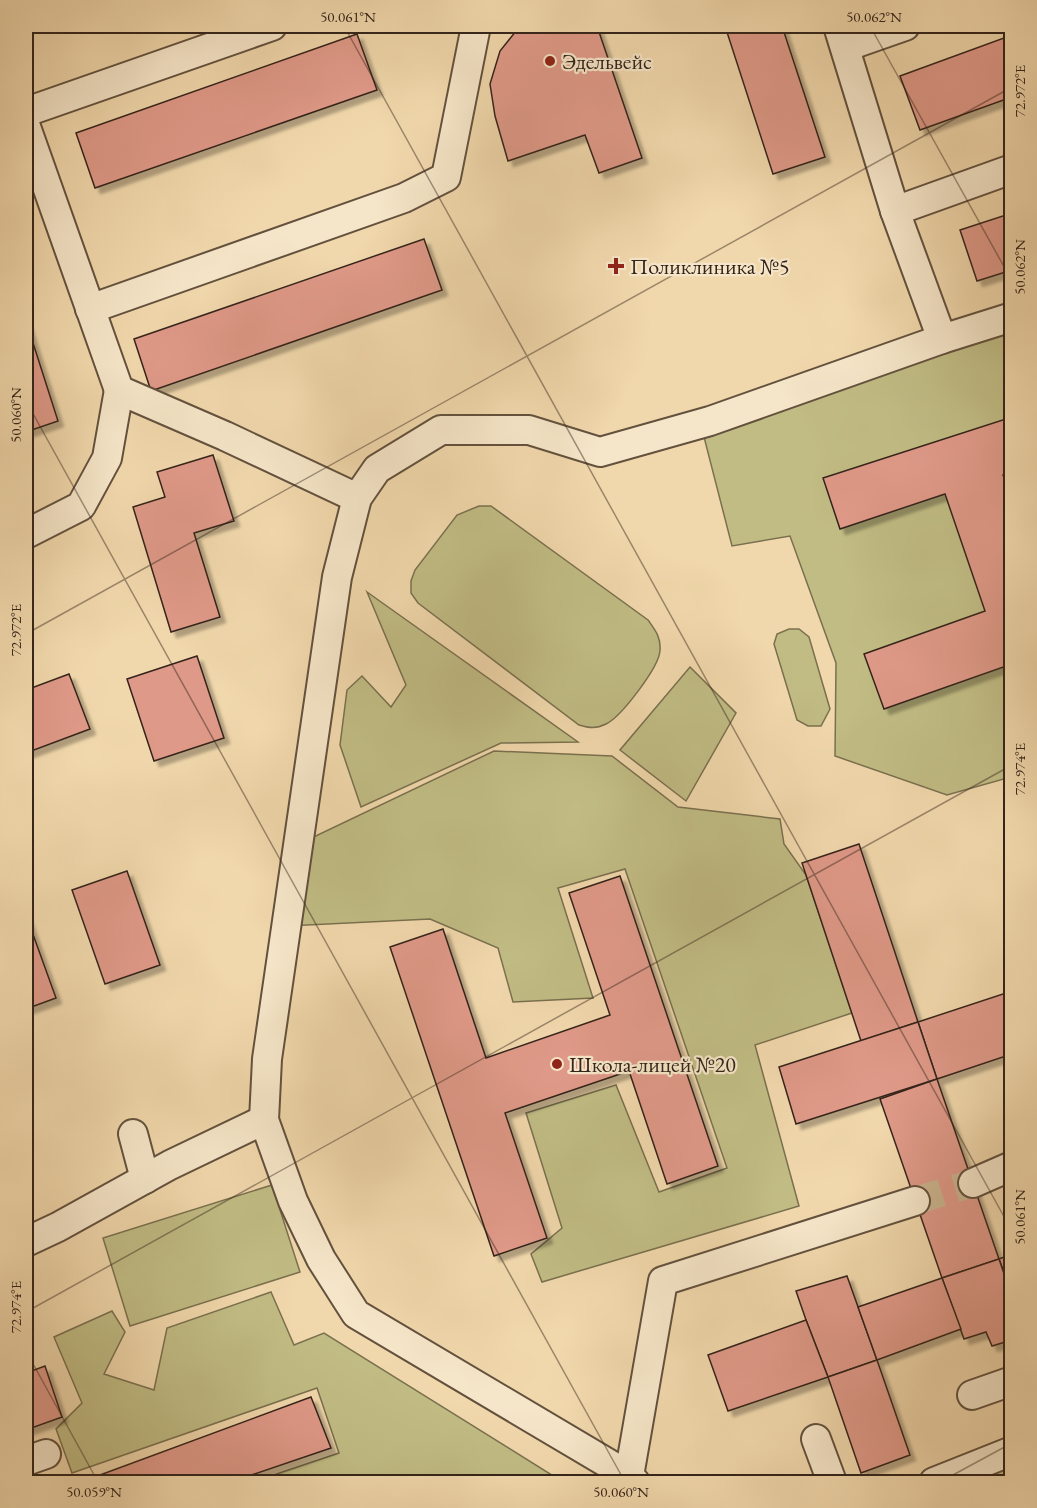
<svg xmlns="http://www.w3.org/2000/svg" width="1037" height="1508" font-family="'EB Garamond',serif">
<style>
.green{fill:#c1bc84;stroke:#7a704f;stroke-width:1.5}
.building{fill:#df9988;stroke:#34241a;stroke-width:1.5;filter:url(#shadow)}
.lines{fill:none;stroke-linecap:round;stroke-linejoin:round}
.minor-tunnel{stroke:#cbb48f;stroke-width:28;stroke-dasharray:28 14;stroke-linecap:butt}
.minor-casing{stroke:#63513e;stroke-width:32}
.minor{stroke:#f6e6c9;stroke-width:28}
.ticks{fill:none;stroke:#34241a;stroke-width:1.5;stroke-opacity:0.45}
.poi-dot{fill:#8f2418;stroke:#f6e6c9;stroke-width:2}
.labels{text-anchor:middle;stroke-width:4.5;stroke-linejoin:round;paint-order:stroke}
.poi-label{font-size:22px;fill:#34241a;stroke:#f6e6c9;text-anchor:start}
.neatline{fill:none;stroke:#34241a;stroke-width:2}
.ticks-label{font-size:15px;text-anchor:middle;fill:#34241a}
</style>
<defs>
<filter id="shadow"><feDropShadow dx="5.5" dy="5.5" stdDeviation="1.5" flood-color="#0004"/></filter>
</defs>
<rect width="100%" height="100%" fill="#f1d8ac"/>
<filter id="stains"><feTurbulence type="fractalNoise" baseFrequency=".00333" numOctaves="4"/><feColorMatrix values="0 0 0 0 .2 0 0 0 0 .09 0 0 0 0 .02 0 0 0 .5 -.17"/></filter>
<radialGradient id="worn" r=".72"><stop offset=".6" stop-color="#630" stop-opacity="0"/><stop offset="1" stop-color="#630" stop-opacity=".3"/></radialGradient>
<!-- green -->
<g class="green">
<polygon points="1011,326 1011,777 947,795 835,756 836,663 790,536 732,546 704,437"/>
<path d="M479,506H491L648,620C655,630 661,637 660,650C660,666 621,717 606,724C596,729 589,728 579,725L418,603L411,593V581L415,570L457,515Z"/>
<polygon points="367,592 578,742 501,743 361,807 340,745 347,690 362,676 391,707 406,685"/>
<polygon points="789,629 799,629 809,637 830,709 821,726 808,726 797,720 774,644 777,634"/>
<polygon points="690,667 736,713 686,801 620,750"/>
<polygon points="494,751 612,756 678,807 780,819 784,844 806,875 852,1013 755,1045 799,1206 542,1282 531,1254 562,1228 526,1113 616,1085 659,1192 727,1168 625,869 558,888 593,998 513,1002 498,948 430,919 287,926 303,842"/>
<polygon points="272,1185 300,1272 130,1326 103,1238"/>
<polygon points="271,1292 294,1345 324,1333 563,1482 253,1482 339,1453 317,1388 72,1473 56,1429 82,1403 54,1337 112,1311 125,1332 104,1374 154,1390 167,1328"/>
<polygon points="1011,1466 1011,1482 970,1482"/>
</g>
<!-- building -->
<g class="building">
<polygon points="520,26 597,26 642,158 599,173 585,135 508,161 495,116 490,84 500,51"/>
<polygon points="725,26 782,26 825,157 773,174"/>
<polygon points="357,34 377,90 95,188 76,133"/>
<polygon points="1012,35 1012,97 920,130 900,76"/>
<polygon points="1012,213 1012,270 977,281 960,230"/>
<polygon points="424,239 442,290 151,391 134,339"/>
<polygon points="26,321 58,421 26,432"/>
<polygon points="1012,417 1012,472 1003,475 1012,499 1012,664 884,709 864,654 985,611 945,494 840,529 823,478"/>
<polygon points="213,455 234,521 194,533 220,617 171,632 133,507 165,497 157,472"/>
<polygon points="197,656 224,738 154,761 127,679"/>
<polygon points="69,674 90,729 26,753 26,690"/>
<polygon points="859,844 918,1022 861,1041 802,863"/>
<polygon points="127,871 160,965 105,984 72,890"/>
<polygon points="620,876 718,1166 667,1184 629,1071 505,1113 547,1238 494,1256 390,947 443,929 486,1058 610,1015 569,893"/>
<polygon points="26,915 56,998 26,1009"/>
<polygon points="1012,991 1012,1054 937,1079 918,1022"/>
<polygon points="918,1022 937,1079 796,1124 779,1067"/>
<polygon points="937,1079 999,1259 942,1278 880,1099"/>
<polygon points="1012,1254 1012,1294 999,1259"/>
<polygon points="999,1259 1012,1297 1012,1340 992,1346 986,1332 964,1339 942,1278"/>
<polygon points="847,1276 877,1360 828,1377 806,1320 796,1291"/>
<polygon points="942,1278 961,1329 877,1360 858,1307"/>
<polygon points="806,1320 828,1377 728,1411 708,1355"/>
<polygon points="877,1360 910,1455 861,1473 828,1377"/>
<polygon points="45,1366 62,1417 26,1430 26,1373"/>
<polygon points="311,1397 331,1448 231,1482 81,1482"/>
</g>
<g class="lines">
<!-- minor-tunnel -->
<polyline class="minor-tunnel" points="915,1201 973,1183"/>
<!-- minor casing -->
<g class="minor-casing">
<g id="minor">
<polyline points="838,26 895,211"/>
<polyline points="845,47 905,26"/>
<polyline points="26,112 272,26"/>
<polyline points="26,127 119,390 225,436 357,498"/>
<polyline points="90,309 404,198 446,177 476,26"/>
<polyline points="942,339 1012,317"/>
<polyline points="26,534 81,506 107,458 119,390"/>
<polyline points="133,1134 145,1179"/>
<polyline points="973,1183 1012,1166"/>
<polyline points="26,1242 58,1227 170,1165 264,1120"/>
<polyline points="972,1395 1012,1381"/>
<polyline points="816,1439 832,1482"/>
<polyline points="26,1461 46,1454"/>
<polyline points="629,1476 663,1281 915,1201"/>
<polyline points="635,1482 629,1476 609,1464 356,1314 321,1259 293,1201 264,1120 267,1059 337,577 357,498 377,469 441,430 529,430 600,452 710,421 942,339 895,211 1012,169"/>
<polyline points="934,1482 1012,1451"/>
</g>
</g>
<!-- minor -->
<use href="#minor" class="minor"/>
</g>
<!-- ticks -->
<path class="ticks" d="M344,26L1012,1231M870,26L1012,281M26,401L625,1482M26,634L1012,87M26,1312L1012,765M26,1351L98,1482M940,1482L1012,1443"/>
<!-- markers -->
<g class="poi-dot">
<circle cx="550" cy="61" r="6"/>
<path d="M613 257h6v6h6v6h-6v6h-6v-6h-6v-6h6z"/>
<circle cx="557" cy="1064" r="6"/>
</g>
<g class="labels">
<!-- poi labels -->
<g class="poi-label">
<text x="562" y="69">Эдельвейс</text>
<text x="630" y="274">Поликлиника №5</text>
<text x="569" y="1072">Школа-лицей №20</text>
</g>
</g>
<!-- margin -->
<rect width="1037" height="1508" fill="none" stroke="#f1d8ac" stroke-width="66"/>
<rect x="33" y="33" width="971" height="1442" class="neatline"/>
<g class="ticks-label">
<text x="348" y="22">50.061°N</text>
<text x="874" y="22">50.062°N</text>
<text transform="translate(1020 91) rotate(-90)" y="5">72.972°E</text>
<text transform="translate(1020 267) rotate(-90)" y="5">50.062°N</text>
<text transform="translate(16 415) rotate(-90)" y="5">50.060°N</text>
<text transform="translate(16 630) rotate(-90)" y="5">72.972°E</text>
<text transform="translate(1020 769) rotate(-90)" y="5">72.974°E</text>
<text transform="translate(1020 1217) rotate(-90)" y="5">50.061°N</text>
<text transform="translate(16 1307) rotate(-90)" y="5">72.974°E</text>
<text x="94" y="1497">50.059°N</text>
<text x="621" y="1497">50.060°N</text>
</g>
<rect width="100%" height="100%" filter="url(#stains)"/>
<rect width="100%" height="100%" fill="url(#worn)"/>
</svg>
